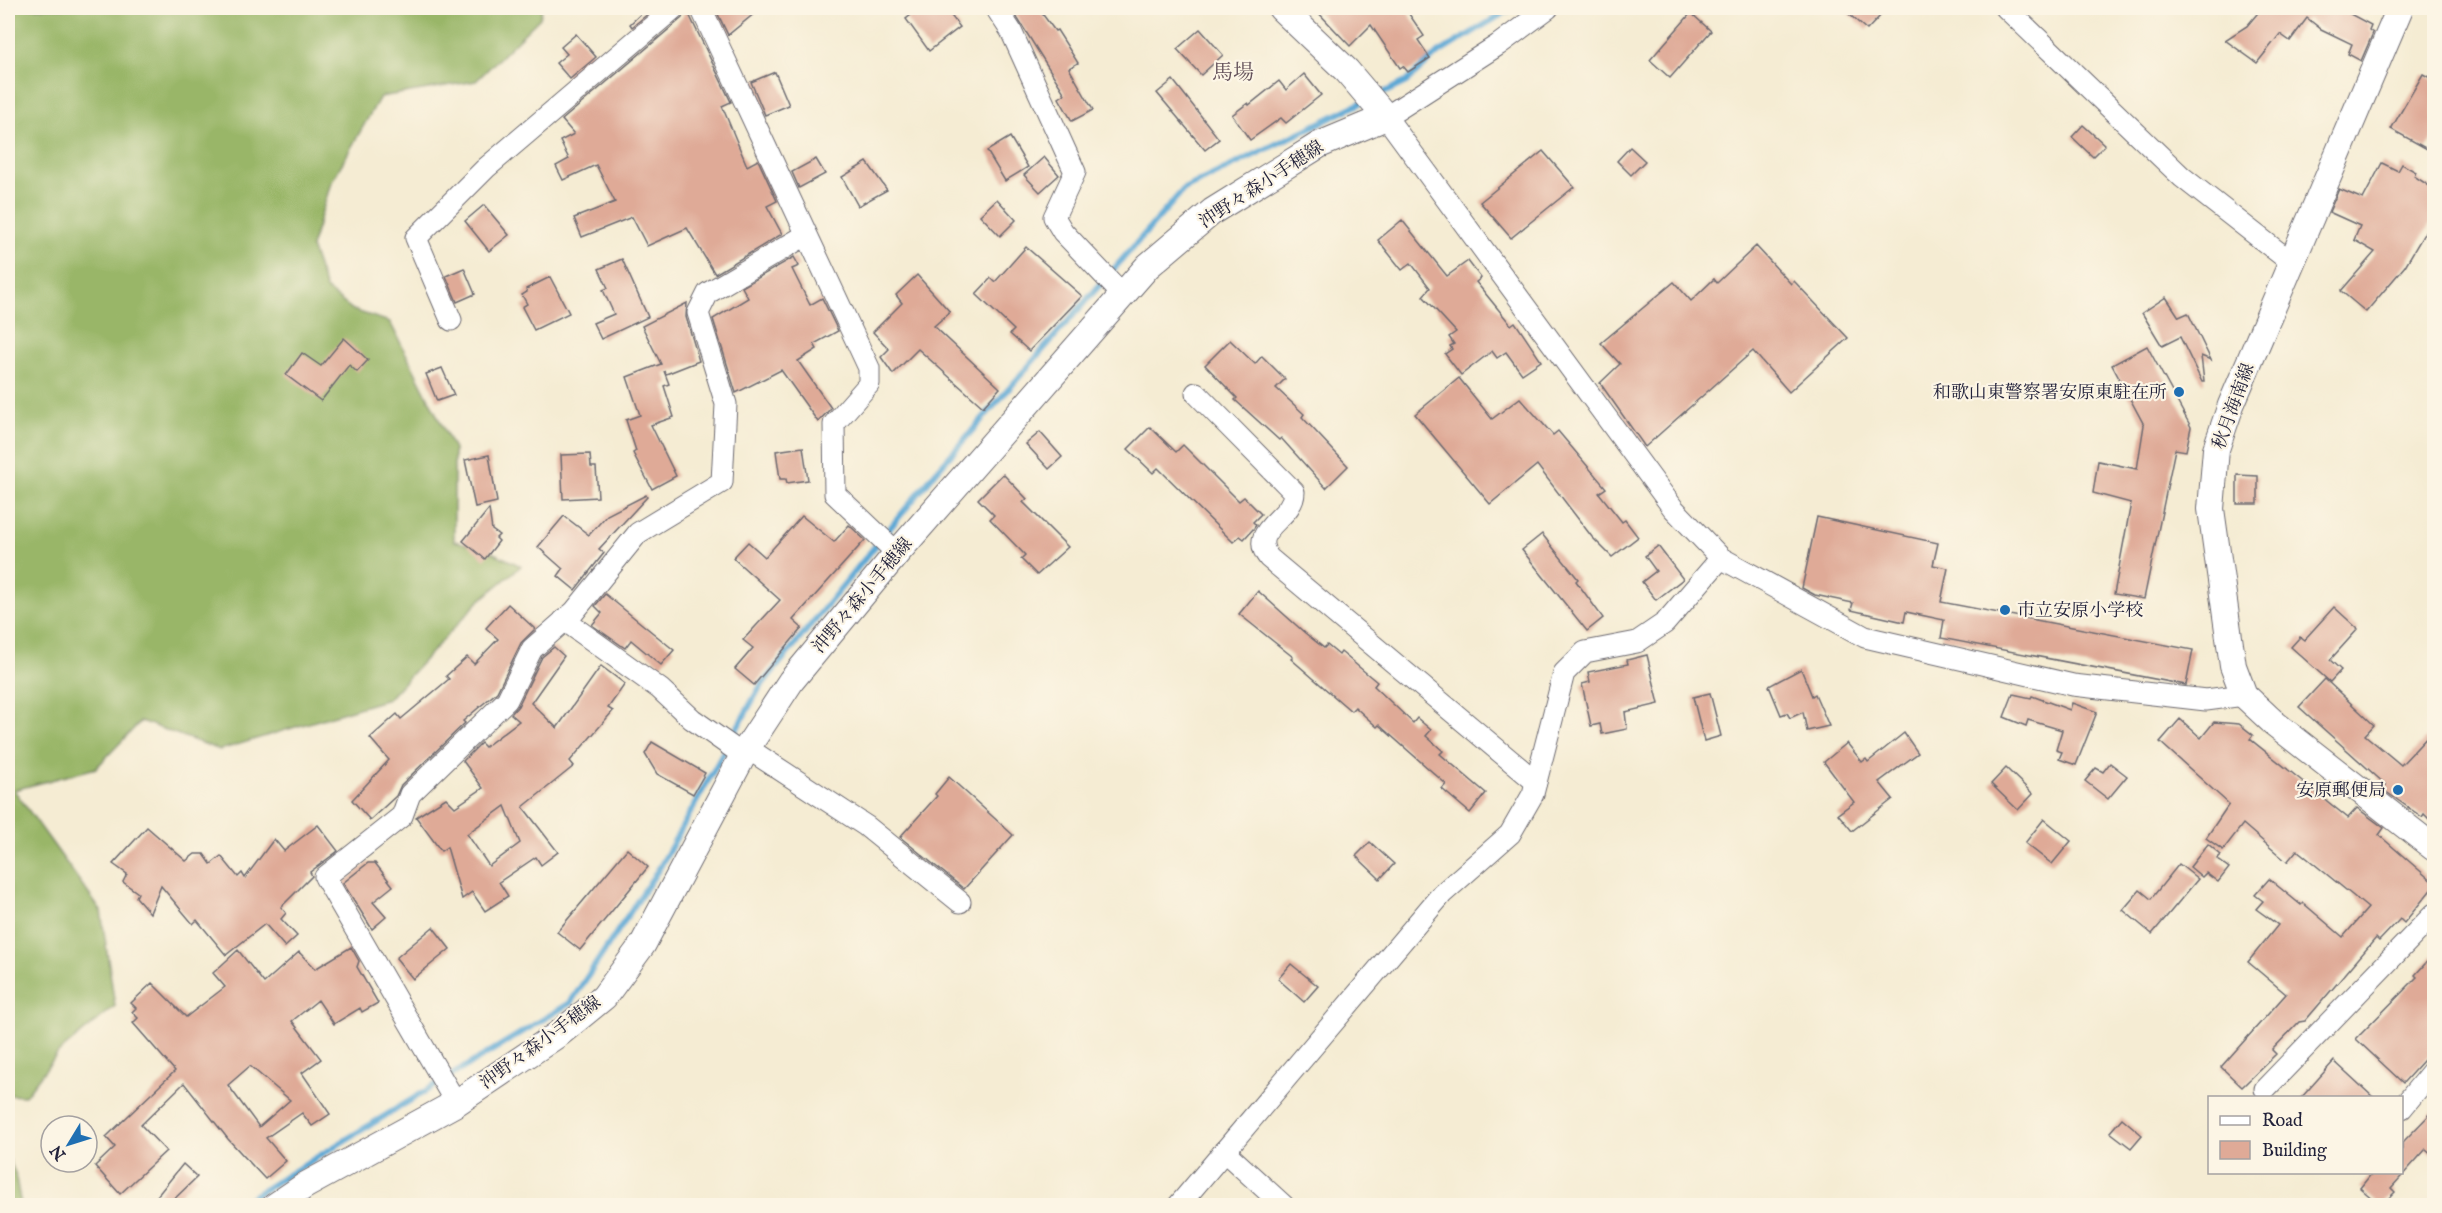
<svg xmlns="http://www.w3.org/2000/svg" width="2442" height="1213" font-family="'IM FELL English','Noto Serif JP',serif">
<style>
.forest{fill:#99b668;stroke:#5e6c52;stroke-width:1.5}
.lines{fill:none;stroke-linecap:round;stroke-linejoin:round}
.stream{stroke:#5ca8d5;stroke-width:6}
.building{fill:#dfaa97;fill-rule:evenodd}
.minor-casing{stroke:#6c6970;stroke-width:23}
.major-casing{stroke:#6c6970;stroke-width:28}
.minor{stroke:#fff;stroke-width:21}
.major{stroke:#fff;stroke-width:26}
.poi-dot{fill:#1f6fb2;stroke:#fcf5e5;stroke-width:2}
.labels{text-anchor:middle;stroke-width:4.5;stroke-linejoin:round;paint-order:stroke}
.street-label{font-size:18px;fill:#22223b;stroke:#fcf5e5}
.poi-label{font-size:18px;fill:#22223b;stroke:#fcf5e5;text-anchor:end}
.quarter-label{font-size:21px;fill:#64525b;stroke:#fcf5e5}
</style>
<rect width="100%" height="100%" fill="#fcf5e5"/>
<filter id="ink" filterUnits="userSpaceOnUse"><feTurbulence type="fractalNoise" baseFrequency=".0167" numOctaves="2"/><feDisplacementMap in="SourceGraphic" scale="12" xChannelSelector="R" yChannelSelector="G"/><feConvolveMatrix kernelMatrix="1 2 1 2 8 2 1 2 1" color-interpolation-filters="sRGB"/></filter>
<filter id="wash" filterUnits="userSpaceOnUse"><feTurbulence type="fractalNoise" baseFrequency=".008" numOctaves="4" result="noise"/><feDisplacementMap in="SourceGraphic" scale="24" xChannelSelector="R" yChannelSelector="G"/><feGaussianBlur stdDeviation="1.35" result="paint"/><feColorMatrix in="noise" values="0 0 0 0 0 0 0 0 0 0 0 0 0 0 0 0 0 1.4 0 .05"/><feComposite in="paint" operator="in"/></filter>
<g filter="url(#wash)">
<rect width="100%" height="100%" fill="#f5ecd3"/>
<!-- forest -->
<g class="forest">
<polygon points="8,8 542,8 540,18 476,81 380,97 331,183 311,247 326,289 353,310 390,322 454,449 454,541 485,549 521,566 479,601 388,699 220,750 141,721 96,768 14,790 101,911 115,1006 58,1053 25,1096 8,1095"/>
<polygon points="8,1157 15,1173 21,1205 8,1205"/>
</g>
<g class="lines">
<!-- stream -->
<g class="stream">
<polyline points="1377,96 1406,82 1437,54 1512,8"/>
<polyline points="237,1206 570,1003 660,867 760,687 935,473 1184,189 1365,101"/>
</g>
</g>
<g id="blocks">
<!-- building -->
<g class="building">
<polygon points="647,8 655,8 632,27 630,24"/>
<polygon points="686,8 731,102 722,106 747,166 758,160 777,201 767,206 782,234 715,274 687,228 647,246 632,217 582,237 574,218 615,202 596,165 563,180 556,166 569,159 560,141 574,134 562,120 682,18"/>
<polygon points="715,8 761,8 728,35"/>
<polygon points="920,8 945,8 960,27 929,51 906,19"/>
<polygon points="1011,8 1038,8 1055,31 1057,30 1078,63 1069,68 1093,110 1072,121 1059,98 1065,94"/>
<polygon points="1314,8 1405,8 1424,36 1418,40 1430,58 1408,72 1403,66 1400,68 1371,25 1350,46"/>
<polygon points="1842,8 1872,8 1881,15 1867,30"/>
<polygon points="2262,8 2339,8 2371,25 2369,30 2373,33 2361,61 2348,54 2352,44 2321,29 2307,18 2290,41 2280,34 2257,63 2225,40 2247,26"/>
<polygon points="1691,13 1711,31 1670,78 1650,60"/>
<polygon points="1200,29 1223,55 1201,75 1177,49"/>
<polygon points="576,34 596,57 570,79 556,63 567,54 561,47"/>
<polygon points="775,72 789,105 765,115 751,82"/>
<polygon points="1304,74 1321,95 1286,123 1281,118 1250,140 1232,115 1248,103 1249,105 1279,81 1286,90"/>
<polygon points="2423,74 2434,80 2434,135 2427,149 2391,129"/>
<polygon points="1173,80 1219,139 1205,150 1157,93"/>
<polygon points="2083,125 2105,145 2093,157 2072,137"/>
<polygon points="1010,137 1028,167 1005,181 987,151"/>
<polygon points="1630,147 1645,161 1631,175 1617,161"/>
<polygon points="1543,151 1574,187 1511,238 1480,202"/>
<polygon points="1044,157 1059,175 1040,192 1024,175"/>
<polygon points="816,159 825,174 799,188 792,172"/>
<polygon points="867,162 887,190 858,206 842,177"/>
<polygon points="2382,163 2398,171 2402,164 2416,172 2414,176 2434,189 2434,217 2405,266 2366,312 2341,291 2375,252 2354,240 2360,226 2329,212 2339,189 2363,199"/>
<polygon points="997,199 1016,220 1000,236 980,215"/>
<polygon points="484,205 509,235 489,251 465,221"/>
<polygon points="1402,220 1447,276 1468,261 1481,278 1476,282 1511,325 1515,322 1541,361 1522,374 1506,352 1497,358 1492,351 1461,375 1445,354 1452,349 1450,346 1454,344 1449,337 1456,332 1423,296 1430,288 1411,263 1402,270 1378,240"/>
<polygon points="1756,246 1791,284 1794,281 1848,338 1789,392 1753,351 1645,447 1600,383 1620,364 1601,343 1674,282 1691,301 1714,279 1717,283"/>
<polygon points="1026,247 1082,296 1029,351 1010,334 1014,330 976,294 991,278 995,282"/>
<polygon points="794,257 799,266 792,269 810,305 822,298 838,331 814,344 817,349 798,361 831,408 818,422 781,370 736,393 713,319 748,298 742,287"/>
<polygon points="622,259 648,317 601,339 593,323 614,314 603,290 608,288 599,269"/>
<polygon points="464,268 475,294 457,302 446,276"/>
<polygon points="917,275 950,312 934,326 1000,388 983,407 918,349 893,374 881,357 889,349 873,332 902,303 896,295"/>
<polygon points="550,277 569,313 534,330 522,307 527,304 522,295 527,292 526,289"/>
<polygon points="2166,297 2179,317 2188,313 2211,360 2201,356 2204,382 2202,382 2180,337 2162,346 2142,313"/>
<polygon points="687,303 686,317 699,361 666,374 664,371 669,384 664,386 674,417 651,425 676,476 652,489 633,453 636,451 626,420 640,415 627,377 661,364 642,326"/>
<polygon points="344,338 368,360 357,372 349,365 321,401 286,375 302,353 321,366"/>
<polygon points="1230,340 1255,364 1262,356 1285,379 1276,388 1304,414 1302,417 1348,466 1326,488 1281,438 1279,440 1235,400 1237,398 1205,365"/>
<polygon points="2147,346 2191,427 2186,451 2175,449 2144,599 2114,594 2131,503 2093,493 2098,461 2137,469 2144,425 2112,365"/>
<polygon points="442,368 454,395 437,401 426,374"/>
<polygon points="1459,378 1492,419 1520,398 1553,435 1558,431 1606,488 1599,493 1622,522 1625,520 1638,537 1612,557 1592,537 1537,465 1490,504 1415,414"/>
<polygon points="1150,427 1176,452 1183,445 1239,501 1244,497 1261,514 1253,522 1256,525 1254,528 1244,539 1240,536 1233,542 1158,468 1153,473 1128,449"/>
<polygon points="1040,432 1062,457 1049,469 1026,444"/>
<polygon points="803,447 808,480 787,483 786,479 780,479 776,451"/>
<polygon points="590,454 591,467 596,467 598,497 563,499 561,455"/>
<polygon points="489,455 497,502 475,507 465,460"/>
<polygon points="1003,474 1027,499 1023,502 1068,547 1037,575 1021,559 1025,555 990,519 994,515 978,499"/>
<polygon points="2237,475 2258,476 2258,504 2237,504"/>
<polygon points="646,495 647,497 599,549 604,553 575,590 558,576 563,569 538,547 564,516 589,535 607,515"/>
<polygon points="489,509 492,530 499,535 496,538 499,541 485,559 463,541"/>
<polygon points="802,516 834,542 849,525 865,540 793,620 802,628 754,685 735,669 753,648 743,640 780,600 733,558 748,542 765,557"/>
<polygon points="1817,517 1938,543 1933,565 1948,568 1941,602 2193,650 2186,685 1941,638 1944,620 1906,612 1904,622 1851,610 1853,603 1815,595 1802,588"/>
<polygon points="1542,534 1578,579 1576,581 1603,618 1587,631 1522,550"/>
<polygon points="1658,546 1683,579 1656,600 1642,582 1656,571 1645,556"/>
<polygon points="1258,591 1305,633 1324,648 1327,645 1339,655 1341,652 1377,682 1374,686 1413,723 1417,718 1431,730 1426,736 1443,751 1440,754 1486,793 1470,813 1442,789 1446,784 1379,725 1377,727 1355,707 1351,711 1291,659 1293,657 1239,614"/>
<polygon points="605,594 674,650 661,665 631,640 625,648 592,625 602,613 595,606"/>
<polygon points="508,604 535,629 521,643 497,692 463,721 465,723 401,785 396,796 370,820 352,800 389,760 370,738 397,714 401,719 449,679 446,676 467,657 474,664 498,639 486,628"/>
<polygon points="2334,607 2358,629 2330,660 2341,670 2330,682 2291,647 2300,637 2304,640"/>
<path d="M554,647L564,656L531,703L557,728L601,666L625,684L608,708L613,711L570,761L574,766L523,807L558,852L541,865L536,857L499,882L508,896L485,911L472,892L462,899L447,847L441,851L416,817L446,798L455,807L483,788L463,761L481,743L485,747L519,721L511,714L518,706L542,657ZM505,806L520,843L489,866L467,834Z"/>
<polygon points="1647,655 1659,704 1625,712 1627,729 1602,734 1600,724 1591,726 1582,684 1590,682 1588,672 1628,664 1627,660"/>
<polygon points="1801,669 1812,696 1815,694 1829,726 1807,731 1803,712 1790,718 1787,713 1781,715 1769,686"/>
<polygon points="2325,679 2374,725 2365,735 2401,765 2434,730 2434,824 2424,814 2422,817 2382,789 2386,785 2299,707"/>
<polygon points="1710,693 1721,736 1704,741 1693,697"/>
<polygon points="2013,694 2031,698 2032,696 2070,710 2072,703 2097,712 2076,765 2059,759 2062,752 2056,750 2062,730 2028,720 2026,726 2004,717"/>
<polygon points="2180,719 2201,738 2214,722 2239,724 2253,735 2250,739 2348,818 2357,808 2384,828 2379,835 2434,883 2434,886 2404,923 2400,919 2379,941 2376,938 2305,1021 2299,1022 2272,1050 2276,1054 2242,1087 2221,1067 2286,994 2248,962 2278,925 2256,909 2263,901 2255,895 2269,879 2301,905 2303,903 2343,937 2368,908 2297,850 2287,862 2243,824 2223,850 2206,838 2229,804 2160,742"/>
<polygon points="1904,733 1918,753 1879,782 1893,799 1852,831 1838,814 1854,802 1824,762 1847,743 1862,762 1866,759 1868,762"/>
<polygon points="652,742 705,773 693,794 657,774 645,754"/>
<polygon points="2110,763 2127,776 2108,799 2085,781 2096,768 2103,772"/>
<polygon points="2006,768 2033,794 2018,810 1991,784"/>
<polygon points="949,777 1013,835 964,889 900,837 937,796 935,794"/>
<polygon points="2044,819 2071,841 2052,864 2025,843"/>
<polygon points="318,825 338,851 310,872 312,876 281,907 286,913 281,919 297,936 285,947 265,924 226,955 197,920 193,924 161,886 150,913 136,897 138,893 123,882 127,874 113,864 147,827 186,861 195,854 204,854 211,864 221,856 238,877 242,873 245,878 274,839 284,851"/>
<polygon points="1370,842 1394,864 1380,879 1356,856"/>
<polygon points="2208,844 2221,855 2217,859 2229,868 2218,882 2206,873 2202,877 2190,867"/>
<polygon points="627,849 648,867 580,950 557,932"/>
<polygon points="368,863 375,863 393,886 373,902 386,917 372,929 343,883"/>
<polygon points="2179,864 2198,879 2152,934 2123,910 2140,890 2151,899"/>
<polygon points="433,927 450,949 413,979 396,958"/>
<path d="M351,947L359,961L357,967L378,1003L362,1012L360,1008L334,1024L318,1000L292,1021L321,1059L302,1073L330,1114L312,1126L302,1113L266,1138L286,1161L265,1179L228,1139L184,1083L141,1125L166,1151L120,1194L95,1166L115,1147L106,1137L175,1071L133,1023L138,1018L132,1012L136,1008L131,1003L152,983L186,1017L225,987L213,973L238,950L264,983L299,952L315,969ZM250,1066L290,1100L259,1127L228,1085Z"/>
<polygon points="2434,954 2434,1049 2403,1083 2356,1039 2417,977 2415,975"/>
<polygon points="1291,964 1318,986 1304,1002 1278,979"/>
<polygon points="2334,1061 2374,1098 2301,1098"/>
<polygon points="2434,1110 2434,1156 2426,1149 2391,1188 2395,1192 2381,1206 2360,1188 2372,1173 2402,1173 2402,1143"/>
<polygon points="2122,1118 2142,1135 2131,1148 2110,1132"/>
<polygon points="183,1164 197,1177 167,1206 149,1206"/>
</g>
</g>
</g>
<g filter="url(#ink)">
<use href="#blocks" fill-opacity="0" stroke="#6c6970" stroke-width="1.5"/>
<g class="lines">
<!-- minor casing -->
<g class="minor-casing">
<g id="minor">
<polyline points="701,8 869,368 869,384 834,424 835,494 897,553"/>
<polyline points="996,8 1011,31 1075,172 1054,217 1063,232 1123,295"/>
<polyline points="1548,8 1498,45 1386,117 1673,508 1721,558 1865,637 2073,685 2206,700 2244,695"/>
<polyline points="2006,8 2182,177 2292,263"/>
<polyline points="451,320 416,238 486,168 674,8"/>
<path d="M1196,393L1294,492C1294,519 1246,529 1269,558L1536,782"/>
<polyline points="564,620 660,689 692,719 743,755"/>
<polyline points="747,748 866,826 960,902"/>
<polyline points="2265,1089 2434,914"/>
<polyline points="456,1103 325,877 402,816 410,794 507,700 532,649 574,612 638,533 722,482 726,404 698,313 708,293 806,235"/>
<polyline points="2402,1108 2434,1069"/>
<polyline points="1224,1151 1284,1206"/>
<polyline points="1178,1206 1442,894 1510,834 1533,794 1564,673 1585,652 1637,642 1665,623 1721,558"/>
</g>
</g>
<!-- major casing -->
<g class="major-casing">
<g id="major">
<polyline points="2400,8 2231,405 2216,449 2211,509 2233,666 2244,695 2274,723 2434,848"/>
<polyline points="275,1206 306,1185 456,1103 560,1033 604,997 643,944 747,748 791,681 897,553 1148,266 1213,211 1319,145 1386,117 1347,71 1281,8"/>
</g>
</g>
<!-- minor -->
<use href="#minor" class="minor"/>
<!-- major -->
<use href="#major" class="major"/>
</g>
</g>
<!-- markers -->
<g class="poi-dot">
<circle cx="2179" cy="392" r="6"/>
<circle cx="2005" cy="610" r="6"/>
<circle cx="2398" cy="790" r="6"/>
</g>
<g class="labels">
<!-- street labels -->
<g class="street-label">
<text transform="translate(1261 184) rotate(-33)" y="6">沖野々森小手穂線</text>
<text transform="translate(2233 406) rotate(-70)" y="6">秋月海南線</text>
<text transform="translate(862 595) rotate(-50)" y="6">沖野々森小手穂線</text>
<text transform="translate(540 1042) rotate(-36)" y="6">沖野々森小手穂線</text>
</g>
<!-- poi labels -->
<g class="poi-label">
<text x="2167" y="398">和歌山東警察署安原東駐在所</text>
<text x="2017" y="616" text-anchor="start">市立安原小学校</text>
<text x="2386" y="796">安原郵便局</text>
</g>
<!-- quarter labels -->
<g class="quarter-label">
<text x="1233" y="79">馬場</text>
</g>
</g>
<!-- margin -->
<rect width="2442" height="1213" fill="none" stroke="#fcf5e5" stroke-width="30"/>
<!-- legend -->
<rect x="2208" y="1096" width="195" height="78" fill="#fcf5e5" stroke="#a5a1a1" stroke-width="1.5"/>
<rect x="2220" y="1116" width="30" height="9" fill="#ffffff" stroke="#a5a1a1" stroke-width="1.5"/>
<text x="2262" y="1126" font-size="18" fill="#22223b">Road</text>
<rect x="2220" y="1141" width="30" height="18" fill="#dfaa97" stroke="#a5a1a1" stroke-width="1.5"/>
<text x="2262" y="1156" font-size="18" fill="#22223b">Building</text>
<!-- north arrow -->
<g transform="translate(69 1144) rotate(232)"><circle r="28" fill="#fcf5e5" stroke="#a5a1a1" stroke-width="1.5"/>
<path d="M0-4.5L10 22L0 15L-10 22Z" fill="#1f6fb2"/>
<text y="-9" font-size="16" font-weight="bold" text-anchor="middle" fill="#22223b">N</text>
</g>
</svg>
